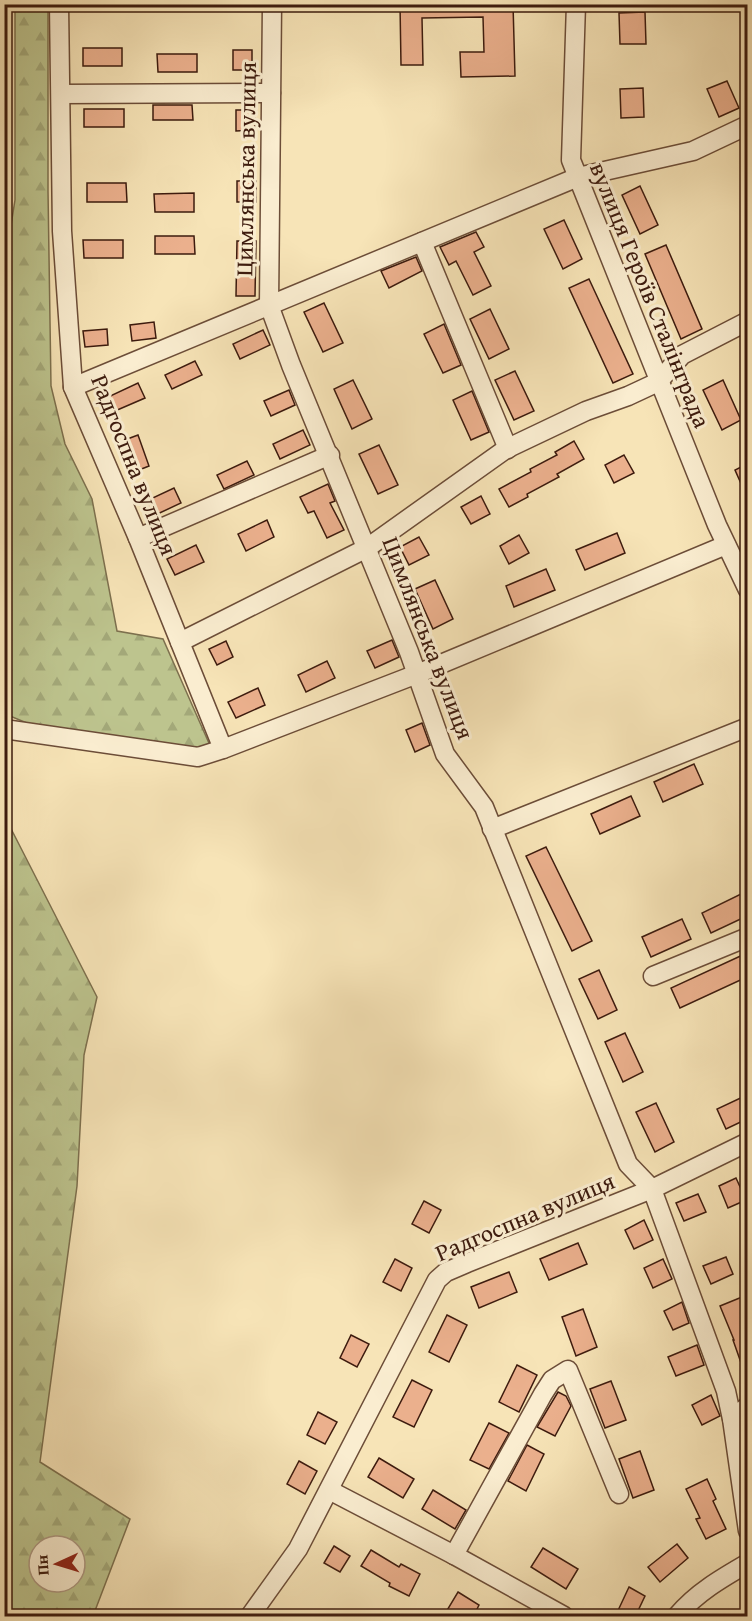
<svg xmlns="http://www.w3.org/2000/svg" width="752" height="1621" font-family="'Gentium Book Plus',serif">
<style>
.forest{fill:url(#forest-firs);stroke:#7d704e;stroke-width:1.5;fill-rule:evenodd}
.building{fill:#ebb08d;stroke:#3d1b0e;stroke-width:1.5}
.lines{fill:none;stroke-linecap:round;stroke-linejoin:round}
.minor-casing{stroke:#6c4d38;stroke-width:21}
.minor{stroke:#faedd0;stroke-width:18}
.labels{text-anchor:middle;stroke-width:6;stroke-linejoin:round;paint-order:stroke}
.street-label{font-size:24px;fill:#3d1b0e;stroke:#faedd0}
</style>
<defs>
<pattern id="forest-firs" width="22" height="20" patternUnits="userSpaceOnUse" patternTransform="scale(1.5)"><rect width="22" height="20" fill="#bdc48e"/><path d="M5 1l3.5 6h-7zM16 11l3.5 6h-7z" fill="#a3a879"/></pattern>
</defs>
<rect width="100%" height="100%" fill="#f7e4b7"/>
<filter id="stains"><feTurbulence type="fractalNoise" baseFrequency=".00333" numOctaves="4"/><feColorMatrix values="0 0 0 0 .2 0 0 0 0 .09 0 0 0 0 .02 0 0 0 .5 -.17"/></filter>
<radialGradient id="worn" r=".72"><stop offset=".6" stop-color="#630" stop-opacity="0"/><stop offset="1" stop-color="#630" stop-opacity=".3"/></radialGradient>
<!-- forest -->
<g class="forest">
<polygon points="15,5 48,5 48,191 51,386 65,444 92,499 117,631 163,639 212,750 39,728 5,714 4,269 15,200"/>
<path d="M4,815L97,997L84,1055L77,1186L40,1462L130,1519L93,1616H5ZM39,1546H75V1582H39Z"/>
</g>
<!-- building -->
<g class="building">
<polygon points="400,4 513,4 515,76 461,77 460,52 484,52 483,17 422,18 423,65 401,65"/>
<polygon points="645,12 646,44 620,44 619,13"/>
<rect x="83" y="48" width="39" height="18"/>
<rect x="233" y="50" width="19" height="20"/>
<polygon points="157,54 197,54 197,72 158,72"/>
<polygon points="727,81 739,108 719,117 707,89"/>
<polygon points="643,88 644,117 621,118 620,89"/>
<polygon points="153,105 192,105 193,120 153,120"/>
<rect x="84" y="109" width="40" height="18"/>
<polygon points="236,110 255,110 255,130 236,131"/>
<rect x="237" y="181" width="19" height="21"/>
<polygon points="87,183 126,183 127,202 87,202"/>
<polygon points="640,186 658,225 640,234 622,195"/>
<polygon points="194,193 194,212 155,212 154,194"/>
<polygon points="564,220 582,259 563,269 544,229"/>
<polygon points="476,232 484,247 474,252 491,286 473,295 456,261 449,265 440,247"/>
<polygon points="155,236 194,236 195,254 155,254"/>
<polygon points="83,240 123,240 123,258 84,258"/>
<polygon points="237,241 256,241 255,296 236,296"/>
<polygon points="666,245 702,329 681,339 645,254"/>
<polygon points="416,257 422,271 389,288 381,271"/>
<polygon points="589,279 633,374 613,383 569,288"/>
<polygon points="324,303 343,343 323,352 304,312"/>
<polygon points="490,309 509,349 489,359 470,319"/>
<polygon points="154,322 156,338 132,341 130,325"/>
<polygon points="444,324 461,365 443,373 424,334"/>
<polygon points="107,329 108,345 85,347 83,331"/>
<polygon points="263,330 270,345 240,359 233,344"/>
<polygon points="195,361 202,375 172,389 165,375"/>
<polygon points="515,371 534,411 514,420 495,380"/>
<polygon points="353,380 372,419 352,429 334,389"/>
<polygon points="723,380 741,420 722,430 703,390"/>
<polygon points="138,383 145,398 115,411 108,397"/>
<polygon points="289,390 295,405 271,416 264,401"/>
<polygon points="472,391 489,432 471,440 453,400"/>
<polygon points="303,430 310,445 280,459 273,444"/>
<polygon points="138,435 149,466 134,472 122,441"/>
<polygon points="574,441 584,459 557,474 559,477 527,494 528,497 509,507 499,489 531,472 530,469 557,455 555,452"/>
<polygon points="379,445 398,485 378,494 359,454"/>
<polygon points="624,455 634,473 614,483 605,465"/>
<polygon points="247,461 254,475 224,489 217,475"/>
<polygon points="747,464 747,497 735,470"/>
<polygon points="328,484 335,501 330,503 344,530 327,538 314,511 308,513 300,497"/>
<polygon points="174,488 181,503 151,517 144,502"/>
<polygon points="481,496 490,514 471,524 461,507"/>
<polygon points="267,520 274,537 246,551 238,534"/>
<polygon points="617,533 625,553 585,570 576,550"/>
<polygon points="519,535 529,553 509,564 500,546"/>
<polygon points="419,537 429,555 409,565 400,547"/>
<polygon points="196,545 204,562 175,575 167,559"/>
<polygon points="546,569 555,590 514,607 506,586"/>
<polygon points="435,580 453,619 433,629 415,589"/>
<polygon points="392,640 399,657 375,668 367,651"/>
<polygon points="226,641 233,657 217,665 209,649"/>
<polygon points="327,661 335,678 306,692 298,675"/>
<polygon points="258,688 265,705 236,718 228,702"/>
<polygon points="422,723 430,745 415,752 406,730"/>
<polygon points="694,764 703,784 663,802 654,782"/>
<polygon points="631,796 640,816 600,834 591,814"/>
<polygon points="546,847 592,941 572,951 526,856"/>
<polygon points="741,894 747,907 747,916 711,933 702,913"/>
<polygon points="682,919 691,939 651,957 642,937"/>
<polygon points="747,953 747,977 680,1008 671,988"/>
<polygon points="599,970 617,1010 598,1019 579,979"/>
<polygon points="625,1033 643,1072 623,1082 605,1042"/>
<polygon points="747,1095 747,1119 726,1129 717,1109"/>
<polygon points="656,1103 674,1142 655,1152 636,1112"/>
<polygon points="736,1178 746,1200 728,1208 719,1186"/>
<polygon points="698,1194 706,1212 684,1221 676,1203"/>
<polygon points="424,1201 441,1210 429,1233 412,1224"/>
<polygon points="644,1220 653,1240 634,1249 625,1230"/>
<polygon points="578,1243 587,1264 549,1280 540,1259"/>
<polygon points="726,1257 733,1274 711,1284 703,1266"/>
<polygon points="395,1259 412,1268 401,1291 383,1282"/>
<polygon points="663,1259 672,1279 653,1288 644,1268"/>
<polygon points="509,1272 517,1292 479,1308 471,1287"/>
<polygon points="742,1297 747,1309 746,1377 733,1340 734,1340 720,1306"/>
<polygon points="682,1302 689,1323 673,1330 664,1311"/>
<polygon points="583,1309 597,1347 576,1356 562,1317"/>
<polygon points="447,1315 467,1325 449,1362 429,1352"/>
<polygon points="351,1335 369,1344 357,1367 340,1358"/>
<polygon points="697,1345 704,1365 676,1376 668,1357"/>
<polygon points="517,1365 537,1375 519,1412 499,1402"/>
<polygon points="412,1380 432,1390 414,1427 393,1417"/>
<polygon points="611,1381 626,1420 605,1428 590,1389"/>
<polygon points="558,1392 566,1396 571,1406 555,1436 537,1427"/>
<polygon points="711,1395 720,1416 702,1425 692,1405"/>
<polygon points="318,1412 337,1422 325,1444 307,1435"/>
<polygon points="489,1423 509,1433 489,1469 470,1460"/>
<polygon points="527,1445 544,1454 526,1491 508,1481"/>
<polygon points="640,1451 654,1490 633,1498 619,1459"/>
<polygon points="379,1458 414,1479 403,1498 368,1477"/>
<polygon points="299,1461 317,1471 305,1494 287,1484"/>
<polygon points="707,1479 716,1499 713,1501 726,1529 706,1539 696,1519 700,1518 686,1489"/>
<polygon points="433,1490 466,1510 455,1529 422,1509"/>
<polygon points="677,1544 688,1558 660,1582 648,1567"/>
<polygon points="334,1546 350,1556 340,1572 324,1563"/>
<polygon points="543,1548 578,1569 566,1589 531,1567"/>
<polygon points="371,1550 399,1567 401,1564 420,1574 409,1596 389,1586 390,1583 361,1566"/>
<polygon points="629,1587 645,1596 635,1617 615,1617"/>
<polygon points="458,1592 479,1605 473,1617 443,1617"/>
</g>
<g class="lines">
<!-- minor casing -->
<g class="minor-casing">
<g id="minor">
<polyline points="59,4 62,231 73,387 138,538 223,749"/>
<polyline points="272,4 269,305 291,365 409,652 445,754 484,807 628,1164 652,1189 726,1391 732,1419 748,1531"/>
<polyline points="576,4 571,160 717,525 748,590"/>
<polyline points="61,94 271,93"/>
<polyline points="422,242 508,449"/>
<polyline points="73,387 578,177 693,151 748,125"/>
<polyline points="138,538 330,455"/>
<polyline points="180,642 367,548 506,449 586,411 628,396 658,382 682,355 748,321"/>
<polyline points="4,729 198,757 223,749 417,674 726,545"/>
<polyline points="492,829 748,727"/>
<polyline points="653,976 748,937"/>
<polyline points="732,1419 748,1406"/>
<polyline points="329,1490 454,1555 564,1616"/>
<polyline points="454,1555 543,1394 552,1380 568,1370 619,1494"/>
<polyline points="250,1616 298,1549 437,1280 446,1272 467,1263 652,1189 748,1142"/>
<path d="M677,1616C696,1593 722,1578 748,1563"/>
</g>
</g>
<!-- minor -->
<use href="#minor" class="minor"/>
</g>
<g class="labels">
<!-- street labels -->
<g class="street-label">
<text transform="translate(246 169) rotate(-89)" y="8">Цимлянська вулиця</text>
<text transform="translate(650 295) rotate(68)" y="8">вулиця Героїв Сталінграда</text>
<text transform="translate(134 465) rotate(68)" y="8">Радгоспна вулиця</text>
<text transform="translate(428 638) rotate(69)" y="8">Цимлянська вулиця</text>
<text transform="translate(525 1217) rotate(-23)" y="8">Радгоспна вулиця</text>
</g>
</g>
<!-- margin -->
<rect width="752" height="1621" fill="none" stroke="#f7e4b7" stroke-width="24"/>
<rect x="6" y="6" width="740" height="1609" fill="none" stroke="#3d1b0e" stroke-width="3"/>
<rect x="12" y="12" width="728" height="1597" fill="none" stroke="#3d1b0e" stroke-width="1.5"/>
<!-- north arrow -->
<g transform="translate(57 1564) rotate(266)"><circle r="28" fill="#faedd0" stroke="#ae9982" stroke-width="1.5"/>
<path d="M0-4.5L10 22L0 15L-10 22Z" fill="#8f2418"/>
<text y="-9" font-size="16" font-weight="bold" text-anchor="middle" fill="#3d1b0e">Пн</text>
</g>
<rect width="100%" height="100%" filter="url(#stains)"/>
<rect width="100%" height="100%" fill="url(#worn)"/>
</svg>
